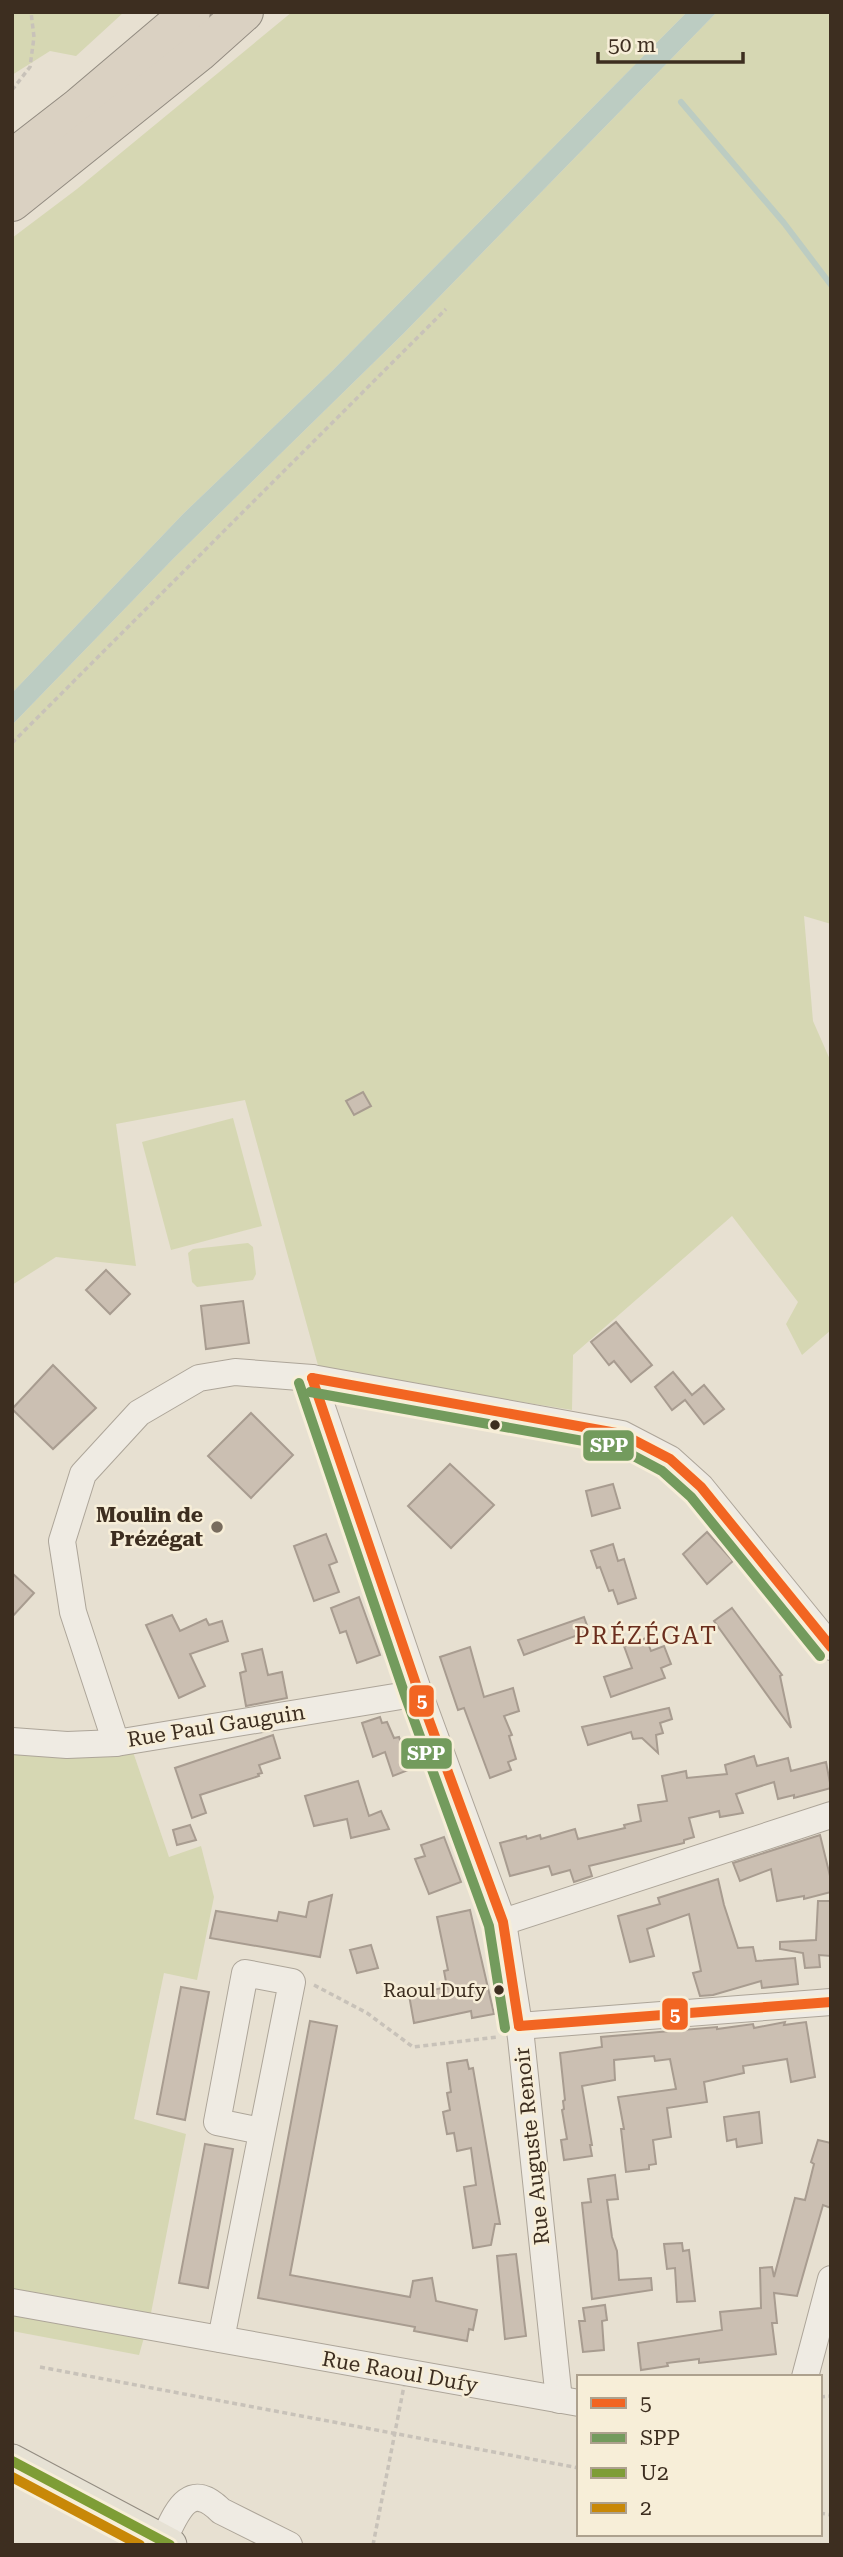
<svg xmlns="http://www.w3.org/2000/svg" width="843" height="2557" font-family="'Roboto Serif',serif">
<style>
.green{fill:#d6d7b3}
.water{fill:#bcccc2}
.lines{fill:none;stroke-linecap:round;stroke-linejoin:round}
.stream{stroke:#bcccc2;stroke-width:6}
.building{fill:#cbbfb2;stroke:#a89c90;stroke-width:2}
.minor-casing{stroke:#ada599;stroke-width:28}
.major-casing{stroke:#928b80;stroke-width:35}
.highway-casing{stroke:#928b80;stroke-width:40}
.path{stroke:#c8c2b9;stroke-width:3.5;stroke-dasharray:5 3.5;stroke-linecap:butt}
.minor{stroke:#efebe3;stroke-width:26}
.major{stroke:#e6e1d4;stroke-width:33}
.highway{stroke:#dad1c2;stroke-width:38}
.path-bridge{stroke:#c8c2b9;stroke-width:3.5;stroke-dasharray:5 3.5;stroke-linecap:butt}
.bus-1-casing{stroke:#f7eed8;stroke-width:16}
.bus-2-casing{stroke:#f7eed8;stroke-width:16}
.bus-3-casing{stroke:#f7eed8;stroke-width:16}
.bus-4-casing{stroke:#f7eed8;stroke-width:16}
.bus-1{stroke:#f26522;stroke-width:10}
.bus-2{stroke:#739b5d;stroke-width:10}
.bus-3{stroke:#7e9d36;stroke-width:10}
.bus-4{stroke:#c88808;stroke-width:10}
.bus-dot{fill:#3d2e20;stroke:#f7eed8;stroke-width:2.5}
.poi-dot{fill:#786c5e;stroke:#f7eed8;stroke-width:2.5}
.labels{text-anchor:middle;stroke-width:5;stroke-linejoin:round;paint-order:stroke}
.bus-label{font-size:19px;fill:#3d2e20;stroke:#f7eed8;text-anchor:end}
.poi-label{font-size:21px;font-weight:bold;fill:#3d2e20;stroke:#f7eed8;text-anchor:end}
.street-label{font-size:21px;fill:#3d2e20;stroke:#f7eed8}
.quarter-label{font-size:24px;letter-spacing:2px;fill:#6b2e1e;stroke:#f7eed8}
.line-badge{stroke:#f7eed8;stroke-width:2.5}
.badge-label{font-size:19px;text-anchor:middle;font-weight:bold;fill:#fff}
</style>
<rect width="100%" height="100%" fill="#e7e0d1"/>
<!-- green -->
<g class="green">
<polygon points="12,12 124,12 76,56 50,51 12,75"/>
<polygon points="292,12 687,12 333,370 183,514 12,693 12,238 77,189"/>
<polygon points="717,12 831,12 831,924 804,916 813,1021 831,1062 831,1330 802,1355 786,1324 798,1302 732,1216 573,1355 572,1410 319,1369 245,1100 116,1124 136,1266 56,1257 12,1285 12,725 174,558 404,333"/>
<polygon points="233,1118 262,1226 171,1250 142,1142"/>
<polygon points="248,1243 253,1247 256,1274 253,1280 197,1287 192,1282 188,1253 193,1249"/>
<polygon points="132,1749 169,1857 201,1846 214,1897 197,1980 164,1973 134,2119 186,2134 151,2313 139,2355 12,2331 12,1750"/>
</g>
<!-- water -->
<polygon class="water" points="687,12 717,12 404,333 174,558 12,725 12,693 183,514 333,370"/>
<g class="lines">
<!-- stream -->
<polyline class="stream" points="681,102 784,223 831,285"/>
</g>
<!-- building -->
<g class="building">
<polygon points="363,1092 371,1106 354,1115 346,1101"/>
<polygon points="106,1270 130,1294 110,1314 86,1290"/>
<polygon points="243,1301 249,1343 206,1349 201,1306"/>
<polygon points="616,1322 652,1365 631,1382 614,1361 609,1365 591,1342"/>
<polygon points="53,1365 96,1408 53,1449 12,1409"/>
<polygon points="673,1372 692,1395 704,1385 724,1409 704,1424 685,1400 672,1410 655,1387"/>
<polygon points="251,1413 293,1455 251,1498 208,1456"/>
<polygon points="450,1464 494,1505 451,1548 408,1506"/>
<polygon points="613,1484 620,1508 592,1516 586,1491"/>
<polygon points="707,1532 733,1561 707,1584 683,1554"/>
<polygon points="326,1534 337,1562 329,1565 339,1592 314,1601 294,1546"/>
<polygon points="613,1544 618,1561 624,1559 636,1598 618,1604 613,1590 609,1591 600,1567 597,1568 591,1551"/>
<polygon points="12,1573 34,1593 12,1617"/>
<polygon points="359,1597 380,1655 357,1663 346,1631 340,1633 331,1608"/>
<polygon points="732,1608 782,1675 780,1676 791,1728 714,1621"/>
<polygon points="172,1615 180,1631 206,1619 209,1625 222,1621 228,1641 190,1654 205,1686 179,1698 146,1625"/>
<polygon points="584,1617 589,1631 524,1655 518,1640"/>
<polygon points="646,1638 651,1651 664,1646 671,1664 661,1668 665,1678 611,1697 604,1677 632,1668 624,1646"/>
<polygon points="470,1647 484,1697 513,1688 519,1711 504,1716 512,1735 509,1736 516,1759 508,1762 511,1770 490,1778 464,1708 458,1710 440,1657"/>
<polygon points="262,1649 268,1675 282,1672 287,1698 246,1706 240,1673 246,1671 242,1654"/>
<polygon points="669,1708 672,1719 660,1723 663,1733 656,1735 658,1753 642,1738 633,1739 631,1732 588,1745 582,1727"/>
<polygon points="380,1717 382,1723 387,1722 394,1738 399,1737 402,1746 408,1743 416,1767 393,1776 385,1752 373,1757 362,1723"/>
<polygon points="273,1735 280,1758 259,1765 262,1773 258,1774 259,1776 200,1795 206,1813 192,1818 175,1768"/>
<polygon points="754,1756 757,1766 788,1758 791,1771 826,1762 831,1788 794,1798 794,1795 778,1799 774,1782 736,1794 743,1813 720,1817 719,1811 689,1818 694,1837 684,1840 684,1843 589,1866 592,1876 574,1882 570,1870 552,1875 549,1866 510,1876 500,1843 526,1836 527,1839 540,1835 541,1839 575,1829 578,1839 625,1828 624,1825 641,1821 638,1805 667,1801 662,1776 686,1771 687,1778 727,1774 725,1765"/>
<polygon points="358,1781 369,1816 381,1811 389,1829 351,1838 347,1819 314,1826 305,1796"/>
<polygon points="190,1825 196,1840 177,1845 173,1830"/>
<polygon points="820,1835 831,1880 831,1892 804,1899 804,1896 777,1901 771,1869 740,1881 733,1863"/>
<polygon points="444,1837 461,1882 429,1894 415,1859 425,1856 421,1845"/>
<polygon points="718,1879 724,1905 738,1948 753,1947 756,1961 795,1958 798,1984 762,1988 761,1981 713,1995 700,1996 693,1973 701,1971 689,1914 647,1929 654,1956 630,1962 618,1916 660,1904 658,1898"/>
<polygon points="332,1895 320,1957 210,1938 216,1911 277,1921 279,1912 306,1917 309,1902"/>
<polygon points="818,1901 831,1901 831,1956 819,1955 820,1967 805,1968 803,1953 780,1949 780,1942 816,1940"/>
<polygon points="470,1910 494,2014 472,2018 471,2011 414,2023 409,1995 447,1987 444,1971 448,1970 437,1917"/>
<polygon points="371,1945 378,1968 357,1973 350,1950"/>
<polygon points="181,1987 209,1992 185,2120 157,2114"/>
<polygon points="310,2021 337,2026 290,2275 410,2297 413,2281 432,2278 436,2301 477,2310 473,2330 469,2329 467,2341 414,2331 415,2327 258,2298"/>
<polygon points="785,2022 784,2025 806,2022 815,2077 791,2082 787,2059 743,2066 744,2073 704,2082 707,2102 667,2108 671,2137 653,2140 656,2164 649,2165 649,2169 626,2172 621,2129 624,2129 618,2097 676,2089 670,2059 655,2061 654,2056 614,2060 615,2080 582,2086 592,2145 590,2145 592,2156 564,2160 561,2140 567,2139 562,2110 564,2109 563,2101 565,2100 560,2053 602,2047 601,2037 717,2027 717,2029 753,2024 754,2028"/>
<polygon points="467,2060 469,2069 473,2068 500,2224 495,2224 491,2245 473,2248 464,2187 476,2185 471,2148 457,2151 454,2133 447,2134 443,2112 450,2110 447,2093 451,2092 447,2063"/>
<polygon points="759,2112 762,2143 737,2147 736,2139 727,2141 724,2117"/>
<polygon points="818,2140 831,2143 831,2208 823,2205 797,2296 774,2293 777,2323 772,2323 776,2354 699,2363 699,2359 667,2363 668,2366 641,2370 638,2343 722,2330 720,2312 761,2308 760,2268 772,2267 774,2277 795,2198 805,2200 814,2164 811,2162"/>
<polygon points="205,2144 233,2149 208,2288 179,2283"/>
<polygon points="615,2175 618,2199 607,2200 612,2237 617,2251 619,2280 651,2278 652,2290 592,2299 582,2203 591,2202 588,2179"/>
<polygon points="682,2243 683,2251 689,2250 695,2301 677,2302 675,2268 667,2269 664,2244"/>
<polygon points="516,2254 526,2336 505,2339 497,2256"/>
<polygon points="605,2305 607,2320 602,2321 604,2350 583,2352 579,2321 585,2321 583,2308"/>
</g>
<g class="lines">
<!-- minor casing -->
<g class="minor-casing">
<g id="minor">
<polyline points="312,1378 419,1693 503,1922 521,2038 559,2400"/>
<polyline points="12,1741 67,1745 116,1743 419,1693"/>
<polyline points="116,1743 73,1612 62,1541 83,1474 139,1413 199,1378 235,1372 312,1378 622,1434 670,1459 701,1487 831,1647"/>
<polyline points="503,1922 831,1815"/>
<polyline points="519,2026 831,2002"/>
<polyline points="12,2302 579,2403"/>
<polyline points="221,2339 292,1982 245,1973 217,2122 261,2131"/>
<polyline points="805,2377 831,2279"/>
<path d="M163,2541C176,2514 188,2478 221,2511L289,2545"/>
</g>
</g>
<!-- major casing -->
<g class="major-casing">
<polyline id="major" points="12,2461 170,2545"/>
</g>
<!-- highway casing -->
<g class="highway-casing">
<g id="highway">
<polyline points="12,159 79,107 191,12"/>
<polyline points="12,202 198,53 244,12"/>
</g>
</g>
<!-- path -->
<g class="path">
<polyline points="12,90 30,67 34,37 31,12"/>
<polyline points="12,743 446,309"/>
<polyline points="314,1985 367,2013 413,2047 498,2037"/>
<polyline points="40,2367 579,2468"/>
<polyline points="820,2397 831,2396"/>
<polyline points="820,2513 831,2515"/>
</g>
<!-- minor -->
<use href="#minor" class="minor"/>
<!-- major -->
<use href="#major" class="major"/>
<!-- highway -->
<use href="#highway" class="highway"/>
<!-- path-bridge -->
<polyline class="path-bridge" points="373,2545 404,2386"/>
<!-- bus-1 casing -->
<g class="bus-1-casing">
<g id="bus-1">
<polyline points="312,1378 419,1693 503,1922 519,2026"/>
<polyline points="312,1378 622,1434 670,1459 701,1487 831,1647"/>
<polyline points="519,2026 831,2002"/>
</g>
</g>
<!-- bus-2 casing -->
<g class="bus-2-casing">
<g id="bus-2">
<polyline points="299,1383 406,1698 489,1926 505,2028"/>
<polyline points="310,1392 617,1447 662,1471 691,1497 820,1656"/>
</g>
</g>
<!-- bus-3 casing -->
<g class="bus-3-casing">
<polyline id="bus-3" points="12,2461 170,2545"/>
</g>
<!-- bus-4 casing -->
<g class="bus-4-casing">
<polyline id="bus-4" points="12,2477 140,2545"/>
</g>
<!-- bus-1 -->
<use href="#bus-1" class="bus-1"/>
<!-- bus-2 -->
<use href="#bus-2" class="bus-2"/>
<!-- bus-3 -->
<use href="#bus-3" class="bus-3"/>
<!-- bus-4 -->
<use href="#bus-4" class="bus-4"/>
</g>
<!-- markers -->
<g class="bus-dot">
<circle cx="495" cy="1425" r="6"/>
<circle cx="499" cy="1990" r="6"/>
</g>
<circle class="poi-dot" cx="217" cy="1527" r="7"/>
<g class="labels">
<!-- bus labels -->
<g class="bus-label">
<text x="486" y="1997">Raoul Dufy</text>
</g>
<!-- poi labels -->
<g class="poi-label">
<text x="203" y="1522">Moulin de<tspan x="203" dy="24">Prézégat</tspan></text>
</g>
<!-- street labels -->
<g class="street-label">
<text transform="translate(216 1726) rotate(-9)" y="7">Rue Paul Gauguin</text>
<text transform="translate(532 2146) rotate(-96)" y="7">Rue Auguste Renoir</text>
<text transform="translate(400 2372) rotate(10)" y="7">Rue Raoul Dufy</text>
</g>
<!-- quarter labels -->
<g class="quarter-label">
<text x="646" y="1644">PRÉZÉGAT</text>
</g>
</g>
<g class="line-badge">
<rect x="582" y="1429" width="53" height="33" rx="7" fill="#739b5d"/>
<rect x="408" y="1684" width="27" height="34" rx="7" fill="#f26522"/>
<rect x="400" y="1737" width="53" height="33" rx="7" fill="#739b5d"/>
<rect x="661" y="1997" width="28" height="34" rx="7" fill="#f26522"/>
</g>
<g class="badge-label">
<text x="609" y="1452">SPP</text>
<text x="422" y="1707">5</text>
<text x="426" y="1760">SPP</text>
<text x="675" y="2021">5</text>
</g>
<!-- border -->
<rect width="843" height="2557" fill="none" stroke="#3d2e20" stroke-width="28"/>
<!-- legend -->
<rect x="577" y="2375" width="245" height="161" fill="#f7eed8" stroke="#ada18e" stroke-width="2"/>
<rect x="591" y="2398" width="35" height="10" fill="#f26522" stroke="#ada18e" stroke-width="2"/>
<text x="640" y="2410" font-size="21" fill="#3d2e20">5</text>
<rect x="591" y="2433" width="35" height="10" fill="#739b5d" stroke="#ada18e" stroke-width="2"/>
<text x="640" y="2445" font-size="21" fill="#3d2e20">SPP</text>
<rect x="591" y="2468" width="35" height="10" fill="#7e9d36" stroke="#ada18e" stroke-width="2"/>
<text x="640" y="2480" font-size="21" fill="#3d2e20">U2</text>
<rect x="591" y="2503" width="35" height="10" fill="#c88808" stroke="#ada18e" stroke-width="2"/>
<text x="640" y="2515" font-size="21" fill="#3d2e20">2</text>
<!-- scale -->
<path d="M598 52v10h145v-10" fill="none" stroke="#3d2e20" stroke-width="3.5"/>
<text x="608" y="52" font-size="21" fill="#3d2e20" stroke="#f7eed8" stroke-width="5" paint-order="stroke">50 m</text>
</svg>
